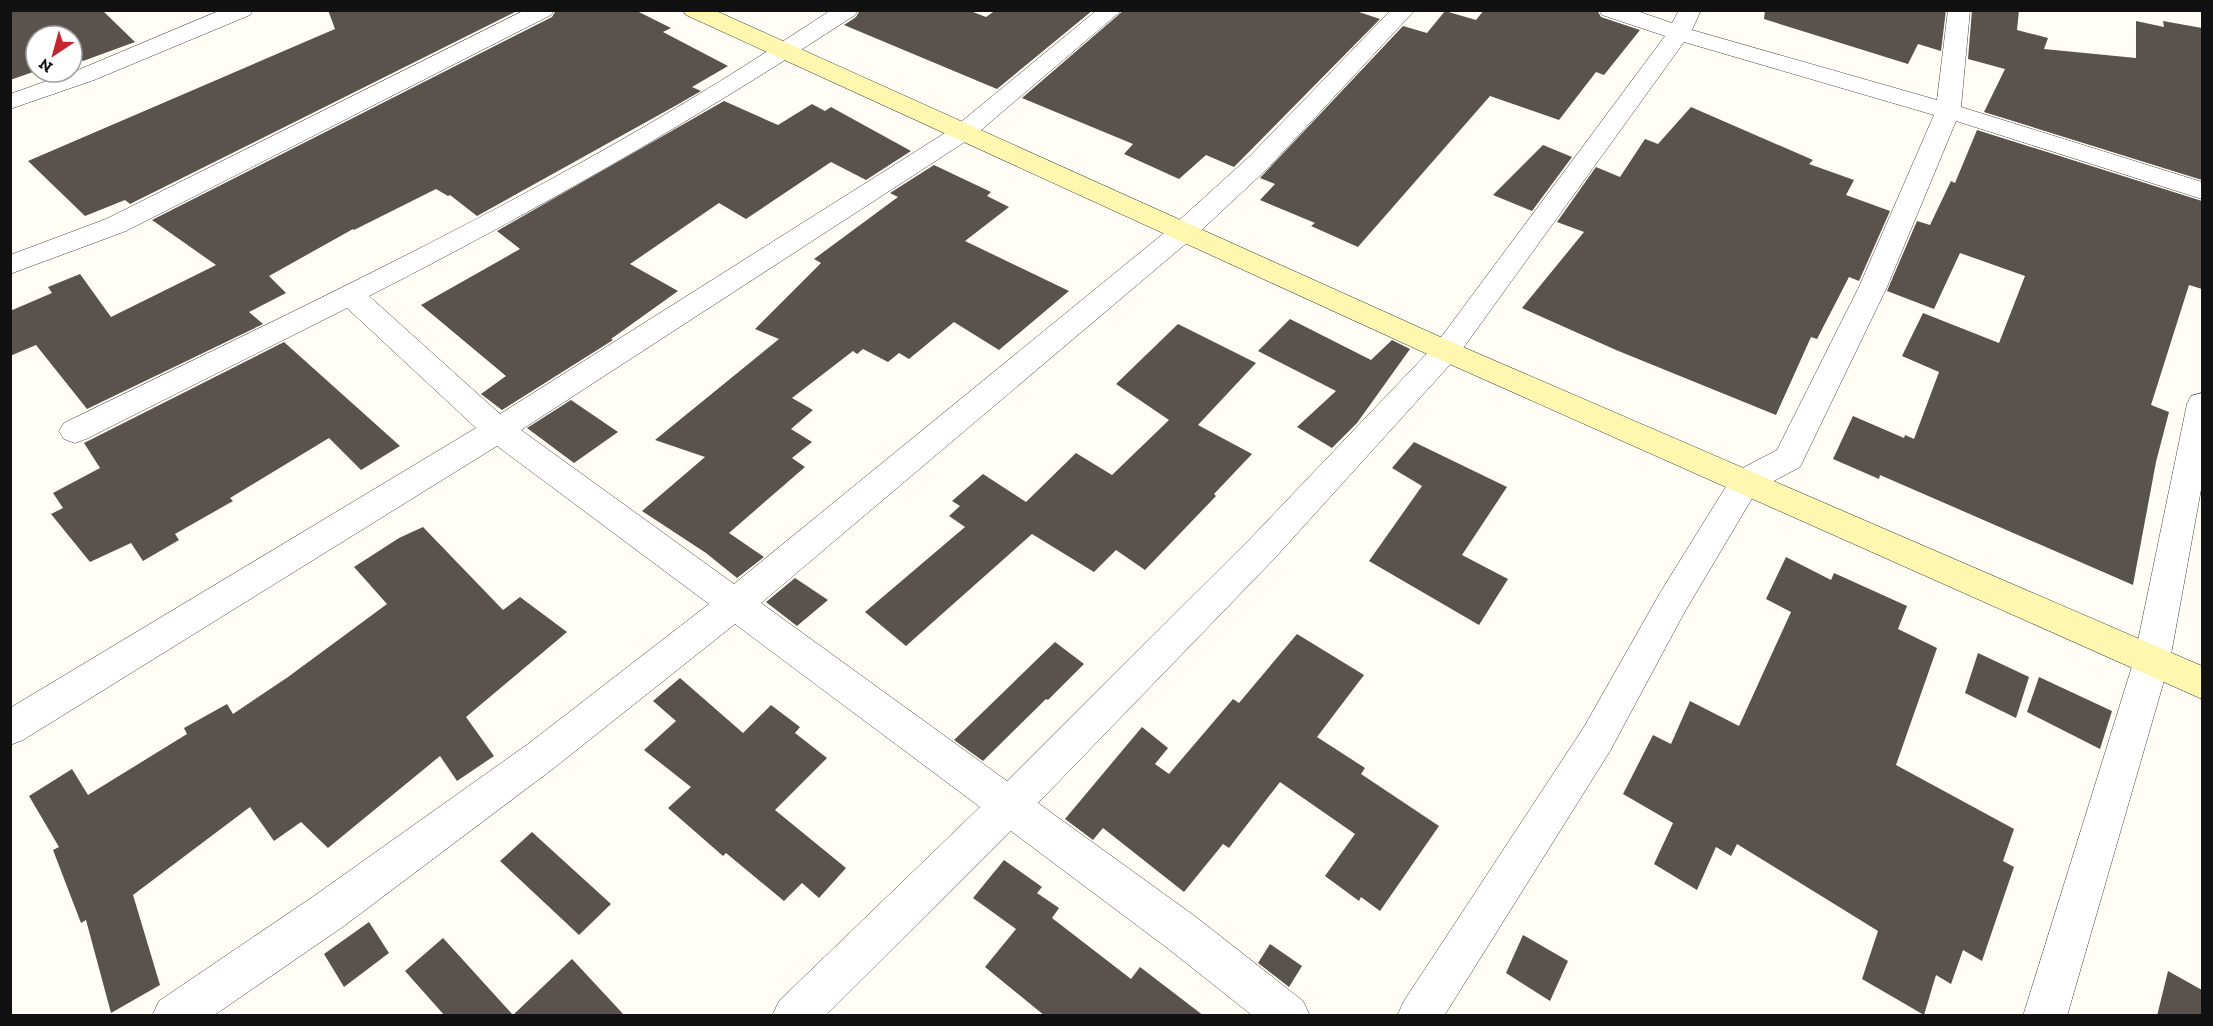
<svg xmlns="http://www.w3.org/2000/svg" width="2213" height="1026" font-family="'Zilla Slab',serif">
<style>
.building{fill:#5a524d}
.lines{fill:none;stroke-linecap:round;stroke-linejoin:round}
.minor-casing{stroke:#444;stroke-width:1}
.secondary-casing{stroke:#333;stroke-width:1}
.minor{fill:#fff;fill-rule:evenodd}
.secondary{fill:#fff6b0;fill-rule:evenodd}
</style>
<rect width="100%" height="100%" fill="#fffdf5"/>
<!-- building -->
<g class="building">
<polygon points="10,10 102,10 135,42 83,61 78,56 72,58 72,36 36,36 36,71 10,80"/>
<polygon points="328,10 519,10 130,204 125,200 85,216 28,161 335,29"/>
<polygon points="556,10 635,10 671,28 663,32 728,66 692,87 701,91 675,106 477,216 450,195 448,196 436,189 354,230 353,229 269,276 286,293 249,312 263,324 87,409 36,345 10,356 10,311 52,293 48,287 80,274 111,317 216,265 152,220 552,17"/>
<polygon points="860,10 968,10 986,17 996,10 1093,10 997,89 844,25 856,17"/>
<polygon points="1124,10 1353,10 1380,19 1234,167 1206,155 1179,179 1124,154 1133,144 1022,98"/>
<polygon points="1484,10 1597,10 1601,17 1640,30 1604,75 1596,72 1559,120 1490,96 1358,247 1311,226 1315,223 1260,200 1275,184 1260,178 1403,26 1427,33 1445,11 1476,20"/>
<polygon points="1765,10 1946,10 1941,51 1918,44 1908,64 1764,19"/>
<polygon points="1972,10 2019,10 2017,30 2048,38 2044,49 2136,58 2136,21 2164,27 2163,21 2202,28 2202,180 1984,112 2005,69 1968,59"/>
<polygon points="724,101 778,125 812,104 825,111 831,107 911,151 866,180 831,162 746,219 719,203 630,264 678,291 611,339 613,340 502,410 481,394 506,376 421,305 520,249 497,231"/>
<polygon points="1691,107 1813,160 1809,164 1854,180 1846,195 1890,211 1859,281 1849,277 1817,339 1811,337 1776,415 1616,350 1522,308 1584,232 1557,222 1596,167 1620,177 1645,139 1658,144"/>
<polygon points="1977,130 2202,201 2202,289 2189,285 2151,405 2169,412 2156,462 2133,585 1880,475 1879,479 1833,459 1853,416 1904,438 1905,435 1914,439 1939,372 1902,356 1923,313 1999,343 2025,276 1960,253 1934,309 1887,291 1917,221 1930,225 1951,181 1955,183"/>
<polygon points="1543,145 1572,157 1532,211 1493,195"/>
<polygon points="934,165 991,192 987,196 1009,207 965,241 1069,291 999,350 954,322 909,359 899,353 888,362 863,349 857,354 853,351 792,398 813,410 791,429 812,442 792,458 805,467 729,533 764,557 737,578 706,553 642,511 705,457 655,440 779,339 755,329 821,263 814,259 898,197 890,193"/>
<polygon points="1290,319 1371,360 1392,340 1410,349 1357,423 1332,448 1297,427 1336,391 1258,351"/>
<polygon points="1178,324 1256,363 1198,425 1252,454 1214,494 1216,496 1145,570 1116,550 1094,572 1032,534 906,646 865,612 965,527 949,516 960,506 952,501 983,474 1026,502 1076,453 1112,475 1169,420 1116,384"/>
<polygon points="284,342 400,446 361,470 329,438 230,498 233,501 175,534 179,540 143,561 131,543 90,562 51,514 63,508 53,493 100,468 84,443"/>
<polygon points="571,400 618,432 574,463 527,428"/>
<polygon points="1414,442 1507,487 1462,555 1508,579 1479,625 1369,561 1422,486 1392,468"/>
<polygon points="423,527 503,610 520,597 567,632 466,717 494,756 457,781 440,756 328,848 301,822 274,841 250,807 133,895 160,985 111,1013 86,920 81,923 53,850 59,847 29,796 72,769 88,795 187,734 184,728 227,704 233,714 288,677 387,604 354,567 399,538"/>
<polygon points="1786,557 1831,580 1834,573 1907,606 1898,629 1937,648 1896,765 2014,829 2003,861 2014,867 1982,961 1963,950 1951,984 1936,975 1924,1015 1862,979 1878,931 1737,844 1731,856 1716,847 1697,890 1654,864 1673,823 1623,794 1653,735 1671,744 1690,701 1739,726 1791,612 1766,599"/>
<polygon points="795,578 828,600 797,626 766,602"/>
<polygon points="1297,634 1364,675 1317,737 1365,768 1361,774 1439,826 1380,911 1361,897 1359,901 1325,876 1355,834 1280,782 1229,848 1223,844 1184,892 1103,828 1093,840 1065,819 1142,727 1168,748 1155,764 1169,774 1233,699 1239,703"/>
<polygon points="1055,642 1084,664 1048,700 1046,699 983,761 954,740"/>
<polygon points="1978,653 2029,677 2016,718 1965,693"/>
<polygon points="2039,677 2112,711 2100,749 2027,712"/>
<polygon points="680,678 743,733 771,705 800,727 795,733 827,758 775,810 846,868 819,898 802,883 784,901 726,853 723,856 668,808 691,787 644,750 676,721 653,701"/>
<polygon points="532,832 611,904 579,935 500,861"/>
<polygon points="1004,860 1042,887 1037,893 1059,908 1052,918 1131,979 1140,967 1204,1016 1045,1016 985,967 1016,929 973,898"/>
<polygon points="369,922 389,953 344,987 324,954"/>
<polygon points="1523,935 1568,961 1550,1001 1506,973"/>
<polygon points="443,938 513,1015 572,959 625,1016 445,1016 405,971"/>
<polygon points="1270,944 1302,966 1289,987 1258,963"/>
<polygon points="2168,971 2202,990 2202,1016 2157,1016"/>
</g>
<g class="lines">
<!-- minor casing -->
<g class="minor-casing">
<g id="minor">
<polygon points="221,10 253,10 250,15 94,80 10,109 10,94 78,70"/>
<polygon points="525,10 554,10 551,15 126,231 10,274 10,255 106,219"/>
<path d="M831,10H858L855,15C698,118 536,211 369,296L500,414L956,126L1097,10H1122L974,136L521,430L734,584L1175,224L1250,156L1391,10H1415L1268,168L1195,236L761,603L1007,781L1249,540L1436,344L1665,36L1602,15L1599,10H1634L1672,23L1679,10H1701L1692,30L1937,100L1948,10H1970L1961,107L2202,182V199L1956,121L1887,287L1800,467L1757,490L1684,613L1610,751L1444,1016H1397L1404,1001L1584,727L1660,593L1735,472L1777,450L1859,287L1934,115L1684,42L1456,358L1273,560L1038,803L1196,917L1303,1001L1310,1016H1253L1166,947L1011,831L825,1016H772L779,1001L980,807L735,624L554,768L344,926L213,1016H152L159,1001L314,896L528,744L709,604L497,446L23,740L10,745V708L476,428L347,308L86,439L75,443L64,439L59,431L64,423C262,326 463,233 654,121C714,86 773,48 831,10Z"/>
<polygon points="2202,393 2202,484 2170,660 2067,1016 2023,1016 2134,660 2187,404 2191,396"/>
</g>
</g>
<!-- secondary casing -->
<g class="secondary-casing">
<polygon id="secondary" points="683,10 714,10 1456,344 2202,666 2202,699 1436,358 686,15"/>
</g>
<!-- minor -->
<use href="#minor" class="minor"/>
<!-- secondary -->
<use href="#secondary" class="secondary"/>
</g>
<!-- border -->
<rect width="2213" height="1026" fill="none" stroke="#111111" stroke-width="24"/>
<!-- north arrow -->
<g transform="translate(54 54) rotate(216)"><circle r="28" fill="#ffffff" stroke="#a0a0a0" stroke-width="1.5"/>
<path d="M0-4.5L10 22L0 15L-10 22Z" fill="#c4262e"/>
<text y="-9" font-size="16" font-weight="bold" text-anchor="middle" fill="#111111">N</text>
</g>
</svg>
